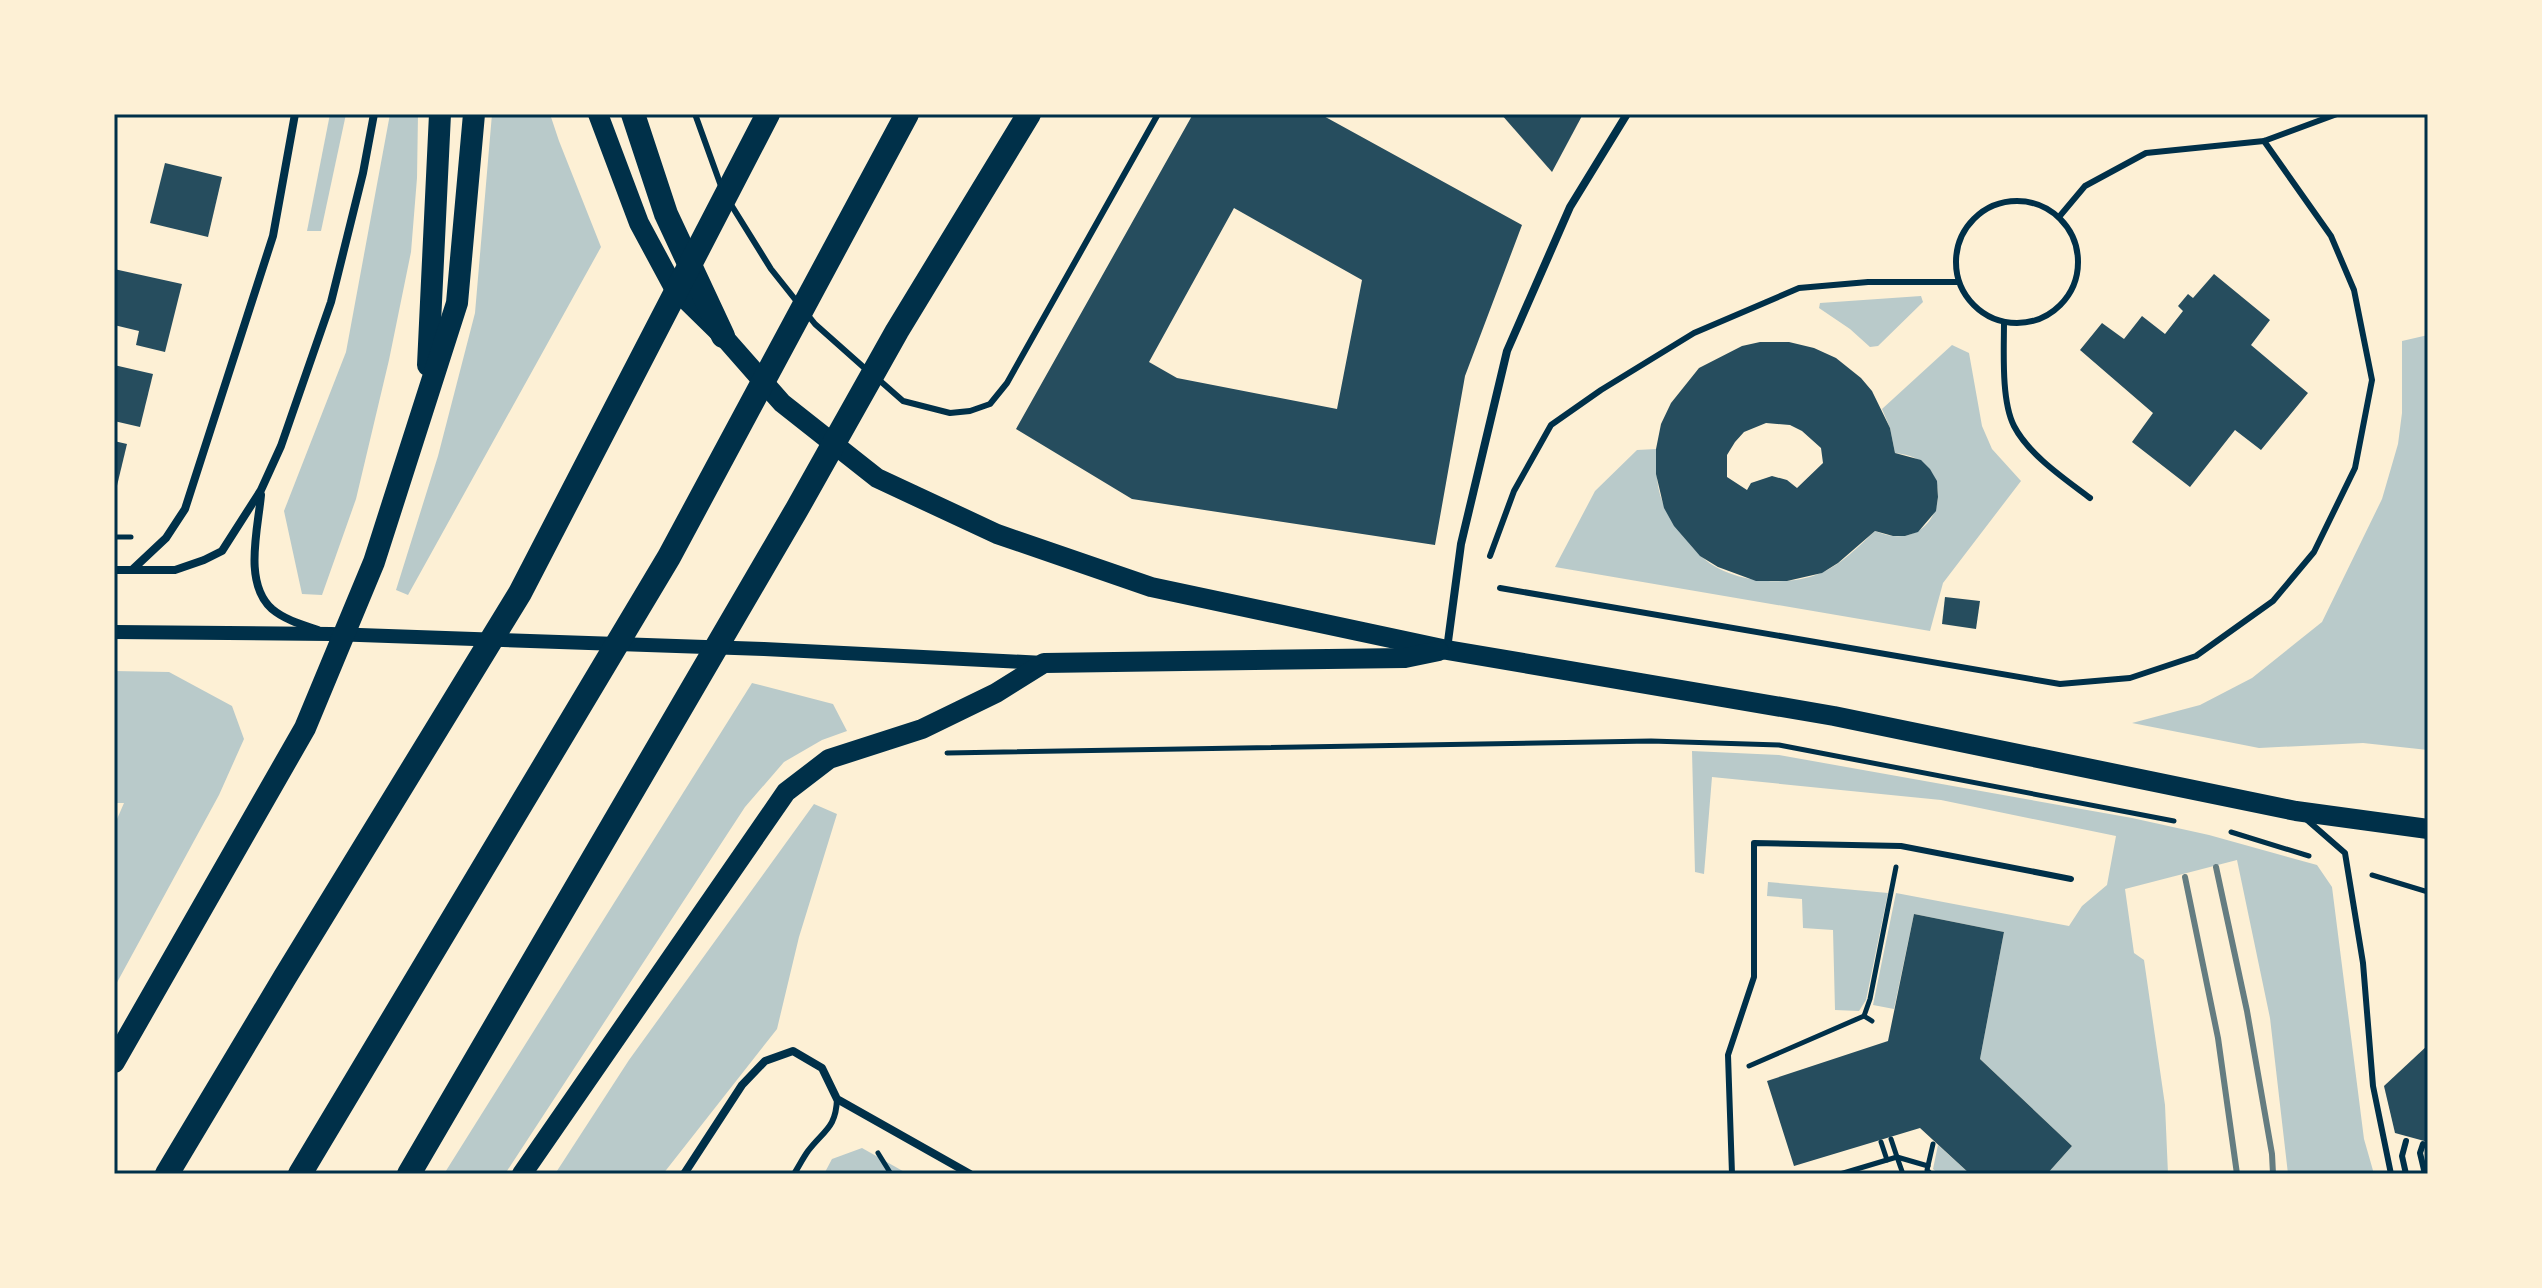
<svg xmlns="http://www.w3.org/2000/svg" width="2542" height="1288" font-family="'Golos Text',sans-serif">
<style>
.green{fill:#b9caca}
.building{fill:#264d5e;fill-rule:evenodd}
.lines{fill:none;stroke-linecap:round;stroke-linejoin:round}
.path{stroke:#003049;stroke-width:5}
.service{stroke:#003049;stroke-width:6}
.minor{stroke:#003049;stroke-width:8}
.tertiary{stroke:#003049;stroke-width:14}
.primary{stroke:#003049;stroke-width:20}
.trunk{stroke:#003049;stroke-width:22}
.motorway{stroke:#003049;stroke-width:24}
.rail{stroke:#657d81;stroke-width:6}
.neatline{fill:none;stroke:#003049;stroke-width:3}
</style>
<rect width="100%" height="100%" fill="#fdf0d5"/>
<!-- green -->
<g class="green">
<polygon points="330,114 346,114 321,231 307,231"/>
<polygon points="390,114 418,114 417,178 411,252 389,360 356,499 322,595 302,594 284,511 346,352"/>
<polygon points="492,114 550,114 559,141 601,247 408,595 396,590 438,456 475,313"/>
<polygon points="1921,296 1923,302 1878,346 1870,347 1850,329 1819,308 1820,303"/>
<polygon points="2428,335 2426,455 2428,457 2428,750 2363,743 2259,748 2132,723 2200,705 2252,678 2322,622 2382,499 2398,444 2402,413 2402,341"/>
<path d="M1952,345L1969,353L1982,426L1992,449L2021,481L1943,583L1930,631L1555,567L1595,491L1637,450L1656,449C1656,469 1656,492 1666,509C1674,524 1687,542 1699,554C1726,583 1787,588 1821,573C1842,564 1859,546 1875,531C1942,560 1966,459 1895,453L1890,428L1882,409Z"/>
<polygon points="114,671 169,672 232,706 244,739 219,795 114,988 114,826 124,803 114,803"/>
<polygon points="752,683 833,704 847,731 822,740 784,762 745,807 505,1174 444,1174"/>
<polygon points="1692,751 1779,755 2132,818 2209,835 2317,865 2332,887 2364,1139 2374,1174 2288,1174 2270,1018 2237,860 2125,889 2134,953 2144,960 2165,1105 2168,1174 2047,1174 2072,1146 1980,1059 2004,932 1914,914 1894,1009 1873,1005 1896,893 2069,926 2082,906 2107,885 2116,836 1941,800 1712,777 1704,874 1695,872"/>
<polygon points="814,804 837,814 799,937 777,1029 663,1174 555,1174 629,1060"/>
<polygon points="1768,882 1888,893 1866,1000 1859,1011 1835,1010 1833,930 1803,928 1802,899 1767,896"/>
<polygon points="1938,1145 1970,1174 1939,1174 1933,1169"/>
<polygon points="862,1148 908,1174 824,1174 832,1159"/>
</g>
<!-- building -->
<g class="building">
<path d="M1193,114H1320L1522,225L1465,376L1435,545L1132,499L1016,429ZM1234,208L1362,280L1337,409L1177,378L1149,362Z"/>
<polygon points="1501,114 1583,114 1552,172"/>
<polygon points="165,163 222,177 208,237 150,223"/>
<polygon points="114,269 182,284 165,352 136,345 139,331 114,325"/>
<polygon points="2214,274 2270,320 2251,345 2308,393 2261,450 2235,430 2190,487 2132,442 2153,413 2080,350 2102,323 2124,339 2142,316 2165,334 2183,311 2178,306 2188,294 2193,298"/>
<path d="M1760,342H1789L1814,348L1836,358L1861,378L1872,391L1890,428L1895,453L1921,460L1930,469L1937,481L1938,497L1936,511L1918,532L1905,536H1893L1875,531L1838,563L1822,573L1787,581H1756L1718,567L1700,556L1674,526L1664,508L1656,474V449L1661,424L1671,403L1699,368L1742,346ZM1766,423L1790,425L1802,431L1821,448L1823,463L1797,488L1787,480L1772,476L1751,483L1747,490L1727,477V455L1735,442L1744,432Z"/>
<polygon points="114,365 153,374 140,427 114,421"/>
<polygon points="114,441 127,444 115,494 114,493"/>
<polygon points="1945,597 1980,601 1976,629 1942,624"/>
<polygon points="1914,914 2004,932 1980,1059 2072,1146 2047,1174 1970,1174 1920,1128 1794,1166 1767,1081 1888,1041"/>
<polygon points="2428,1045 2428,1142 2395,1133 2384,1086"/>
</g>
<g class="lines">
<!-- path -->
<g class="path">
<polyline points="114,537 131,537"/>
<polyline points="947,753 1651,741 1779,745 2174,821"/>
<polyline points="2231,832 2309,856"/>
<polyline points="2372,875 2428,892"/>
<polyline points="1864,1016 1872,1021"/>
<polyline points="1749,1066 1864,1016 1870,999 1896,867"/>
<polyline points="1881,1142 1887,1160"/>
<polyline points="878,1153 891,1174"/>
<polyline points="1897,1157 1928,1166"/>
<polyline points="1897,1157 1903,1174"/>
<polyline points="1840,1174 1897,1157 1891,1139"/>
<polyline points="1931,1174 1927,1170 1933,1144"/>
</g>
<!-- service -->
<g class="service">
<polyline points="695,114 721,186"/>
<circle cx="2017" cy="262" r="61"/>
<polyline points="730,203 771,269 798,303"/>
<polyline points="2059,217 2085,186 2146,153 2264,141 2337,114"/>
<polyline points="807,314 815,324 869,372"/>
<path d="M2004,322C2004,350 2001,401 2014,426C2029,455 2065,479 2090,498"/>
<polyline points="878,379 903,401 950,413 970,411 990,404 1007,383 1158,114"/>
<polyline points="1490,556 1514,491 1551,425 1601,390 1694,333 1799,288 1868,282 1958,282"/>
<polyline points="1500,588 2060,684 2130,678 2196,656 2273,601 2314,552 2355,468 2372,380 2354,290 2331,236 2264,141"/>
<polyline points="2306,819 2345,853 2363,963 2373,1086 2391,1174"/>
<polyline points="2406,1141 2402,1156 2406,1174"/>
<polyline points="2423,1144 2420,1153 2425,1174"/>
<path d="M794,1174C799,1166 803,1158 808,1151C824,1130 836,1128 837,1099"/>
<polyline points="1732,1174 1728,1055 1754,977 1754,843 1901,846 2071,879"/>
</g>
<!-- minor -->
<g class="minor">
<path d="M261,495C258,529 243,583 272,609C285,620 303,625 318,630"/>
<polyline points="133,569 166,538 185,509 273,236 295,114"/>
<polyline points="114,570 175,570 204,560 222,551 261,490 281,446 331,302 363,173 374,114"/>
<polyline points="1447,649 1461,544 1507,351 1570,207 1627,114"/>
<polyline points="684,1174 742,1085 765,1061 793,1051 822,1068 837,1099 970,1174"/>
</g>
<!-- tertiary -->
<polyline class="tertiary" points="114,632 331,634 764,649 1044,663"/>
<!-- primary -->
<g class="primary">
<polyline points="598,114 639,223 674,288 723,336 782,403 877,478 997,534 1151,587 1447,650 1834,716 2296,811 2428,829"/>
<polyline points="522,1174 786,792 829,759 922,729 996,693 1044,663 1405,658 1439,651"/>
</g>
<!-- trunk -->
<g class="trunk">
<polyline points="428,365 440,114"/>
<polyline points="114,1062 305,728 374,562 457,303 474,114"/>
</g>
<!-- motorway -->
<g class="motorway">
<polyline points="633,114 666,214 723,336"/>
<polyline points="167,1174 285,977 520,593 768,114"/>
<polyline points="300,1174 669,557 907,114"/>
<polyline points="409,1174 797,509 897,331 1029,114"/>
</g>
<!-- rail -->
<g class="rail">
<polyline points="2216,867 2247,1011 2272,1154 2273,1174"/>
<polyline points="2185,877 2218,1038 2237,1174"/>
</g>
</g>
<!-- border -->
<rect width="2542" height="1288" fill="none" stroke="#fdf0d5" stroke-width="232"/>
<rect x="116" y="116" width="2310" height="1056" class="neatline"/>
</svg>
